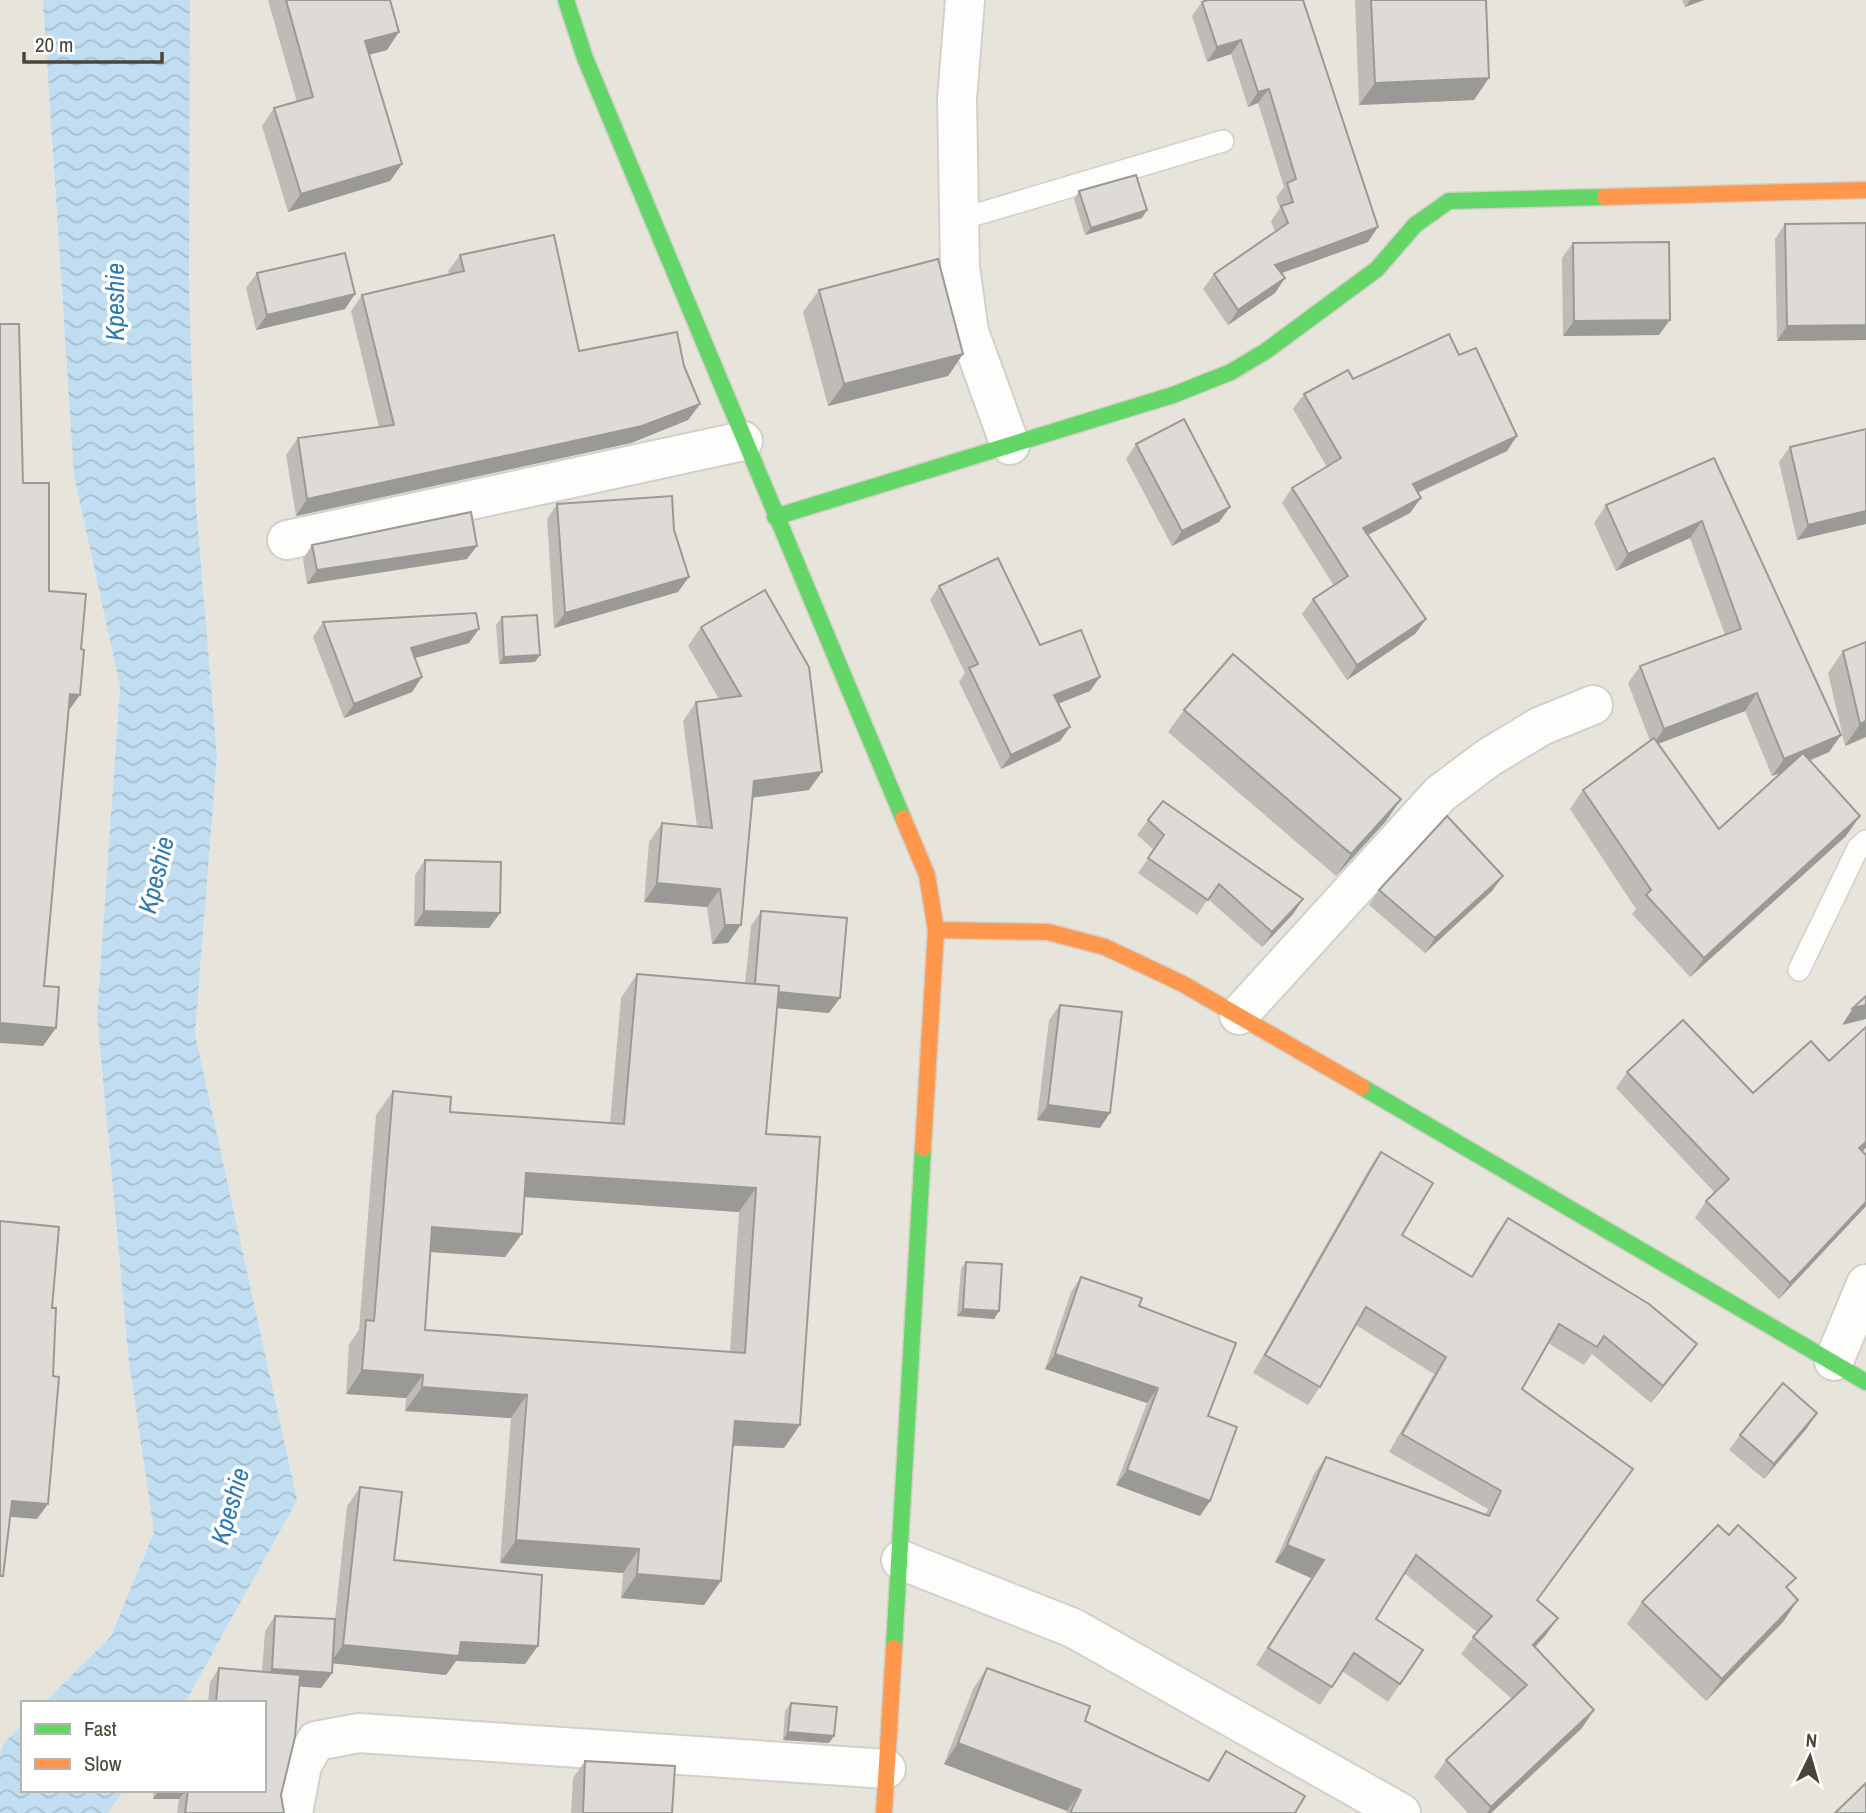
<svg xmlns="http://www.w3.org/2000/svg" width="1866" height="1813" font-family="'Archivo Narrow',sans-serif">
<style>
.residential{fill:#e7e4dc}
.water{fill:url(#water-waves)}
.lines{fill:none;stroke-linecap:round;stroke-linejoin:round}
.lane-casing{stroke:#d2d0cb;stroke-width:24}
.street-casing{stroke:#d2d0cb;stroke-width:42}
.fast-casing{stroke:#d3cfc5;stroke-width:19}
.slow-casing{stroke:#d3cfc5;stroke-width:19}
.lane{stroke:#fdfdfc;stroke-width:21}
.street{stroke:#fdfdfc;stroke-width:38}
.fast{stroke:#63d668;stroke-width:16}
.slow{stroke:#ff974d;stroke-width:16}
.wall{fill:#bfbcb8;fill-rule:evenodd}
.shaded-wall{fill:#9b9996}
.building{fill:#dedbd6;stroke:#9b9996;stroke-width:2;fill-rule:evenodd}
.labels{text-anchor:middle;stroke-width:7;stroke-linejoin:round;paint-order:stroke}
.water-label{font-size:26px;font-style:italic;fill:#2e7ab2;stroke:#fff}
</style>
<defs>
<pattern id="water-waves" width="16" height="10" patternUnits="userSpaceOnUse" patternTransform="scale(1.75)"><rect width="16" height="10" fill="#c0ddf1"/><path d="M0 5q4-4 8 0t8 0" fill="none" stroke="#a6bfcf"/></pattern>
</defs>
<rect width="100%" height="100%" fill="#f4f2ee"/>
<!-- residential -->
<g class="residential">
<polygon points="0,0 43,0 74,476 120,686 97,1015 129,1363 154,1532 111,1636 44,1703 23,1703 23,1724 3,1744 0,1755"/>
<polygon points="190,0 1866,0 1866,1813 108,1813 124,1790 264,1790 264,1703 185,1703 297,1500 195,1034 217,756 196,505 189,285"/>
</g>
<!-- water -->
<g class="water">
<polygon points="43,0 190,0 189,285 196,505 217,756 195,1034 297,1500 185,1703 44,1703 111,1636 154,1532 129,1363 97,1015 120,686 74,476"/>
<polygon points="23,1724 23,1790 124,1790 108,1813 0,1813 0,1755 3,1744"/>
</g>
<g class="lines">
<!-- lane casing -->
<g class="lane-casing">
<g id="lane">
<polyline points="958,220 1223,141"/>
<polyline points="1799,970 1858,848 1866,841"/>
</g>
</g>
<!-- street casing -->
<g class="street-casing">
<g id="street">
<polyline points="965,0 957,99 960,267 969,332 1010,445"/>
<polyline points="287,540 743,441"/>
<polyline points="1239,1015 1440,794 1488,758 1541,726 1593,705"/>
<polyline points="1834,1361 1866,1284"/>
<polyline points="901,1560 1073,1628 1401,1813"/>
<polyline points="293,1813 302,1765 316,1741 359,1733 886,1769"/>
</g>
</g>
<!-- fast casing -->
<g class="fast-casing">
<g id="fast">
<polyline points="566,0 585,58 903,818"/>
<polyline points="775,517 1173,395 1231,372 1266,351 1377,269 1415,225 1449,201 1605,197"/>
<polyline points="1362,1087 1866,1382"/>
<polyline points="894,1648 923,1148"/>
</g>
</g>
<!-- slow casing -->
<g class="slow-casing">
<g id="slow">
<polyline points="1605,197 1866,190"/>
<polyline points="903,818 927,875 936,930 923,1148"/>
<polyline points="936,930 1048,932 1105,947 1183,984 1362,1087"/>
<polyline points="884,1813 894,1648"/>
</g>
</g>
<!-- lane -->
<use href="#lane" class="lane"/>
<!-- street -->
<use href="#street" class="street"/>
<!-- fast -->
<use href="#fast" class="fast"/>
<!-- slow -->
<use href="#slow" class="slow"/>
</g>
<!-- wall -->
<g class="wall">
<polygon points="268,0 390,0 387,50 369,55 402,164 390,181 288,212 262,126 274,108 297,102"/>
<polygon points="1303,0 1368,242 1282,273 1285,278 1275,293 1228,325 1203,289 1214,274 1275,232 1271,221 1280,208 1276,197 1284,187 1258,103 1248,107 1231,54 1207,62 1192,16 1202,2"/>
<polygon points="1355,0 1486,0 1474,100 1359,105"/>
<polygon points="1682,0 1704,0 1685,7"/>
<polygon points="1079,191 1142,218 1085,235 1074,199"/>
<polygon points="1866,223 1866,340 1777,341 1775,239 1785,224"/>
<polygon points="1573,243 1659,335 1563,336 1562,258"/>
<polygon points="460,255 579,351 684,366 700,404 688,420 631,443 296,516 286,455 298,438 379,427 351,311 362,295 449,274 448,271"/>
<polygon points="257,273 345,309 256,330 246,288"/>
<polygon points="819,290 963,354 948,376 828,406 803,312"/>
<polygon points="1353,379 1507,451 1418,493 1421,498 1410,513 1368,535 1426,619 1415,634 1347,680 1302,614 1313,599 1334,586 1282,503 1292,488 1327,467 1293,409 1304,394"/>
<polygon points="1866,429 1866,524 1797,540 1779,462 1790,447"/>
<polygon points="1136,444 1230,507 1219,522 1172,546 1126,459"/>
<path d="M1714,458L1841,735L1829,752L1809,761L1846,836L1690,977L1632,914L1636,909L1570,809L1583,790L1650,741L1628,683L1640,666L1725,635L1690,538L1616,571L1594,523L1606,505ZM1745,711L1772,776L1782,772L1719,829L1658,744Z"/>
<polygon points="557,504 678,592 554,628 547,519"/>
<polygon points="312,545 467,559 307,584 303,559"/>
<polygon points="939,586 1040,645 1090,691 1059,703 1070,727 1060,741 1001,769 959,682 965,673 930,600"/>
<polygon points="502,617 535,662 499,664 496,625"/>
<polygon points="323,622 469,643 415,658 422,677 412,692 344,718 313,637"/>
<polygon points="701,627 809,790 752,798 728,943 712,944 707,907 644,902 649,842 662,823 697,827 683,721 696,702 719,699 688,646"/>
<polygon points="1866,642 1866,737 1845,746 1828,673 1843,651"/>
<polygon points="1184,710 1386,821 1336,876 1168,732"/>
<polygon points="1148,820 1303,899 1293,914 1262,947 1208,899 1197,915 1138,873 1154,850 1137,835"/>
<polygon points="425,860 500,913 489,928 414,926 415,875"/>
<polygon points="1379,890 1492,891 1425,953 1369,905"/>
<path d="M761,911L829,1013L777,1008L766,1134L800,1425L784,1448L733,1445L704,1605L621,1598L623,1573L500,1563L511,1418L405,1411L406,1398L346,1394L349,1344L359,1330L376,1115L393,1091L450,1112L610,1123L621,998L637,974L745,984L751,926ZM524,1197L739,1212L730,1352L425,1330L431,1252L505,1257Z"/>
<polygon points="1060,1005 1100,1128 1037,1120 1049,1020"/>
<polygon points="1627,1072 1753,1093 1862,1151 1866,1155 1866,1206 1779,1299 1695,1218 1706,1201 1715,1193 1616,1088"/>
<polygon points="1381,1152 1402,1235 1471,1277 1495,1236 1508,1218 1697,1344 1684,1361 1651,1403 1592,1354 1584,1365 1548,1343 1522,1389 1621,1487 1537,1600 1558,1618 1545,1636 1535,1647 1582,1728 1491,1813 1468,1813 1434,1777 1446,1760 1512,1699 1461,1654 1477,1632 1404,1573 1376,1619 1400,1684 1388,1702 1342,1671 1320,1705 1256,1665 1311,1578 1275,1562 1314,1474 1326,1457 1485,1515 1488,1509 1389,1452 1434,1374 1356,1325 1320,1387 1308,1405 1253,1373 1369,1169"/>
<polygon points="966,1262 999,1311 994,1319 957,1316 961,1269"/>
<polygon points="1081,1277 1139,1306 1208,1416 1210,1501 1200,1516 1116,1485 1147,1403 1045,1369 1071,1292"/>
<polygon points="1807,1428 1764,1479 1729,1450 1740,1435"/>
<polygon points="360,1487 394,1560 525,1664 456,1661 446,1675 332,1663 332,1673 321,1688 299,1686 281,1795 284,1813 177,1813 179,1799 153,1799 154,1790 264,1790 264,1703 208,1703 210,1682 219,1668 262,1672 265,1631 275,1616 335,1619 347,1506"/>
<polygon points="1729,1535 1798,1600 1783,1622 1706,1701 1627,1624 1642,1602"/>
<polygon points="987,1668 1085,1721 1207,1780 1226,1751 1295,1813 1066,1813 1067,1811 944,1764 973,1689"/>
<polygon points="791,1703 834,1736 829,1743 783,1740 785,1711"/>
<polygon points="585,1761 672,1813 571,1813 573,1778"/>
</g>
<!-- shaded-wall -->
<g class="shaded-wall">
<polygon points="1690,0 1704,0 1685,7"/>
<polygon points="399,32 387,50 352,59 365,41"/>
<polygon points="1241,40 1231,54 1207,62 1217,47"/>
<polygon points="1489,78 1474,100 1359,105 1375,83"/>
<polygon points="1269,89 1258,103 1248,107 1258,92"/>
<polygon points="402,164 390,181 288,212 301,194"/>
<polygon points="1147,210 1142,218 1085,235 1091,228"/>
<polygon points="1378,227 1368,242 1265,279 1275,265"/>
<polygon points="1285,278 1275,293 1228,325 1238,310"/>
<polygon points="355,294 345,309 256,330 267,315"/>
<polygon points="1670,320 1659,335 1563,336 1574,321"/>
<polygon points="1866,325 1866,340 1777,341 1787,326"/>
<polygon points="963,354 948,376 828,406 844,384"/>
<polygon points="700,404 688,420 631,443 296,516 307,499"/>
<polygon points="1517,436 1507,451 1403,499 1413,484"/>
<polygon points="1421,498 1410,513 1352,543 1363,528"/>
<polygon points="1230,507 1219,522 1172,546 1182,531"/>
<polygon points="1866,511 1866,524 1797,540 1808,525"/>
<polygon points="1702,521 1690,538 1616,571 1628,554"/>
<polygon points="477,546 467,559 307,584 317,570"/>
<polygon points="689,577 678,592 554,628 565,613"/>
<polygon points="1426,619 1415,634 1347,680 1357,665"/>
<polygon points="479,629 469,643 401,662 411,648"/>
<polygon points="540,655 535,662 499,664 504,657"/>
<polygon points="422,677 412,692 344,718 354,704"/>
<polygon points="1100,677 1090,691 1045,709 1054,695"/>
<polygon points="1757,693 1745,711 1652,746 1664,729"/>
<polygon points="70,694 80,695 67,713"/>
<polygon points="1866,721 1866,737 1845,746 1860,724"/>
<polygon points="1070,727 1060,741 1001,769 1011,755"/>
<polygon points="1841,735 1829,752 1772,776 1784,759"/>
<polygon points="822,772 809,790 741,799 754,781"/>
<polygon points="1401,799 1386,821 1336,876 1351,854"/>
<polygon points="1860,816 1846,836 1690,977 1704,958"/>
<polygon points="1503,876 1492,891 1425,953 1435,938"/>
<polygon points="657,883 720,889 707,907 644,902"/>
<polygon points="1303,899 1293,914 1262,947 1272,932"/>
<polygon points="424,911 500,913 489,928 414,926"/>
<polygon points="725,925 741,925 728,943 712,944"/>
<polygon points="754,990 840,998 829,1013 744,1005"/>
<polygon points="1866,1005 1866,1019 1842,1025 1853,1008"/>
<polygon points="0,1023 56,1028 43,1046 0,1043"/>
<polygon points="1048,1105 1110,1113 1100,1128 1037,1120"/>
<polygon points="1866,1142 1866,1148 1847,1165 1859,1148"/>
<polygon points="526,1173 756,1188 739,1212 510,1196"/>
<polygon points="1866,1202 1866,1206 1779,1299 1790,1283"/>
<polygon points="432,1227 522,1234 505,1257 416,1251"/>
<polygon points="963,1309 999,1311 994,1319 957,1316"/>
<polygon points="1697,1344 1684,1361 1651,1403 1663,1386"/>
<polygon points="1055,1354 1158,1388 1147,1403 1045,1369"/>
<polygon points="362,1370 423,1375 406,1398 346,1394"/>
<polygon points="422,1387 527,1395 511,1418 405,1411"/>
<polygon points="1817,1413 1807,1428 1764,1479 1774,1464"/>
<polygon points="735,1421 800,1425 784,1448 718,1445"/>
<polygon points="1127,1470 1210,1501 1200,1516 1116,1485"/>
<polygon points="12,1501 48,1504 37,1519 1,1516"/>
<polygon points="516,1540 639,1549 623,1573 500,1563"/>
<polygon points="1287,1545 1324,1560 1311,1578 1275,1562"/>
<polygon points="637,1574 721,1581 704,1605 621,1598"/>
<polygon points="1798,1600 1783,1622 1706,1701 1722,1679"/>
<polygon points="1558,1618 1545,1636 1521,1662 1533,1645"/>
<polygon points="461,1642 538,1646 525,1664 456,1661 446,1675 330,1663 343,1645"/>
<polygon points="272,1669 332,1673 321,1688 261,1684"/>
<polygon points="1594,1710 1582,1728 1491,1813 1487,1813 1491,1807"/>
<polygon points="788,1732 834,1736 829,1743 783,1740"/>
<polygon points="958,1743 1081,1790 1067,1811 944,1764"/>
<polygon points="159,1790 186,1790 179,1799 153,1799"/>
</g>
<!-- building -->
<g class="building">
<polygon points="286,0 390,0 399,32 365,41 402,164 301,194 274,108 313,97"/>
<polygon points="1207,0 1303,0 1378,227 1275,265 1285,278 1238,310 1214,274 1288,223 1281,206 1293,202 1287,183 1296,179 1269,89 1258,92 1241,40 1217,47 1202,2"/>
<polygon points="1371,0 1486,0 1489,78 1375,83"/>
<polygon points="1136,175 1147,210 1091,228 1079,191"/>
<polygon points="1866,223 1866,325 1787,326 1785,224"/>
<polygon points="554,235 579,351 677,332 684,366 700,404 642,426 307,499 298,438 394,425 362,295 464,271 460,255"/>
<polygon points="1669,242 1670,320 1574,321 1573,243"/>
<polygon points="345,253 355,294 267,315 257,273"/>
<polygon points="938,259 963,354 844,384 819,290"/>
<polygon points="0,324 19,324 23,483 49,483 49,591 86,594 81,649 84,650 80,695 70,694 44,986 59,987 56,1028 0,1023"/>
<polygon points="1449,334 1459,355 1476,348 1517,436 1413,484 1421,498 1363,528 1426,619 1357,665 1313,599 1348,576 1292,488 1341,458 1304,394 1348,370 1353,379"/>
<polygon points="1184,419 1230,507 1182,531 1136,444"/>
<polygon points="1866,429 1866,511 1808,525 1790,447"/>
<polygon points="1714,458 1841,735 1784,759 1757,693 1664,729 1640,666 1741,629 1702,521 1628,554 1606,505"/>
<polygon points="672,496 674,530 689,577 565,613 557,504"/>
<polygon points="471,512 477,546 317,570 312,545"/>
<polygon points="998,558 1040,645 1081,630 1100,677 1054,695 1070,727 1011,755 969,668 978,664 939,586"/>
<polygon points="765,590 809,667 822,772 754,781 741,925 725,925 720,889 657,883 662,823 712,828 696,702 741,696 701,627"/>
<polygon points="476,613 479,629 411,648 422,677 354,704 323,622"/>
<polygon points="537,615 540,655 504,657 502,617"/>
<polygon points="1866,642 1866,721 1860,724 1843,651"/>
<polygon points="1233,654 1401,799 1351,854 1184,710"/>
<polygon points="1654,738 1719,829 1803,753 1860,816 1704,958 1646,895 1651,890 1583,790"/>
<polygon points="1163,801 1303,899 1272,932 1219,884 1208,900 1148,858 1164,835 1148,820"/>
<polygon points="1447,816 1503,876 1435,938 1379,890"/>
<polygon points="425,860 501,862 500,913 424,911"/>
<polygon points="761,911 847,918 840,998 778,992 779,986 755,984"/>
<path d="M637,974L779,986L766,1134L820,1137L800,1425L735,1421L721,1581L637,1574L639,1549L516,1540L527,1395L422,1387L423,1375L362,1370L366,1320L374,1321L393,1091L451,1097L450,1112L624,1124ZM526,1173L756,1188L745,1353L425,1330L432,1227L522,1234Z"/>
<polygon points="1866,996 1866,1005 1853,1008"/>
<polygon points="1060,1005 1122,1012 1110,1113 1048,1105"/>
<polygon points="1683,1020 1753,1093 1811,1041 1829,1061 1866,1027 1866,1142 1859,1148 1866,1155 1866,1202 1790,1283 1706,1201 1729,1179 1627,1072"/>
<polygon points="1381,1152 1433,1183 1402,1235 1472,1277 1508,1218 1649,1304 1697,1344 1663,1386 1604,1336 1597,1347 1559,1324 1522,1389 1633,1469 1537,1600 1558,1618 1533,1645 1594,1710 1491,1807 1446,1760 1527,1685 1473,1637 1492,1616 1416,1555 1376,1619 1423,1650 1400,1684 1354,1653 1332,1687 1268,1648 1324,1560 1287,1545 1326,1457 1489,1516 1501,1491 1402,1434 1446,1357 1366,1307 1320,1387 1265,1355"/>
<polygon points="0,1221 59,1227 52,1308 56,1308 53,1376 59,1377 48,1504 12,1501 3,1576 0,1576"/>
<polygon points="966,1262 1002,1264 999,1311 963,1309"/>
<polygon points="1081,1277 1142,1298 1139,1306 1236,1343 1208,1416 1237,1427 1210,1501 1127,1470 1158,1388 1055,1354"/>
<polygon points="1783,1383 1817,1413 1774,1464 1740,1435"/>
<polygon points="360,1487 402,1492 394,1560 542,1575 538,1646 461,1642 459,1656 343,1645"/>
<polygon points="1718,1525 1729,1535 1738,1525 1796,1578 1786,1587 1798,1600 1722,1679 1642,1602"/>
<polygon points="275,1616 335,1619 332,1673 272,1669"/>
<polygon points="219,1668 300,1675 295,1737 281,1795 284,1813 185,1813 188,1790 264,1790 264,1703 216,1703"/>
<polygon points="987,1668 1090,1706 1085,1721 1209,1781 1226,1751 1305,1796 1295,1813 1070,1813 1081,1790 958,1743"/>
<polygon points="791,1703 837,1707 834,1736 788,1732"/>
<polygon points="585,1761 675,1766 672,1813 583,1813"/>
<polygon points="1866,1783 1866,1813 1835,1813"/>
</g>
<g class="labels">
<!-- water labels -->
<g class="water-label">
<text transform="translate(115 302) rotate(-90)" y="9">Kpeshie</text>
<text transform="translate(156 875) rotate(-76)" y="9">Kpeshie</text>
<text transform="translate(230 1506) rotate(-74)" y="9">Kpeshie</text>
</g>
</g>
<!-- legend -->
<rect x="21" y="1701" width="245" height="91" fill="#ffffff" stroke="#b7b4b0" stroke-width="2"/>
<rect x="35" y="1724" width="35" height="10" fill="#63d668" stroke="#b7b4b0" stroke-width="2"/>
<text x="84" y="1736" font-size="21" fill="#4b4439">Fast</text>
<rect x="35" y="1759" width="35" height="10" fill="#ff974d" stroke="#b7b4b0" stroke-width="2"/>
<text x="84" y="1771" font-size="21" fill="#4b4439">Slow</text>
<!-- north arrow -->
<g transform="translate(1810 1757) rotate(5)" stroke="#ffffff" stroke-width="5" paint-order="stroke">
<path d="M0-5L12 26L0 18L-12 26Z" fill="#4b4439"/>
<text y="-10" font-size="19" font-weight="bold" text-anchor="middle" fill="#4b4439">N</text>
</g>
<!-- scale -->
<path d="M24 52v10h138v-10" fill="none" stroke="#4b4439" stroke-width="3.5"/>
<text x="35" y="52" font-size="21" fill="#4b4439" stroke="#ffffff" stroke-width="5" paint-order="stroke">20 m</text>
</svg>
